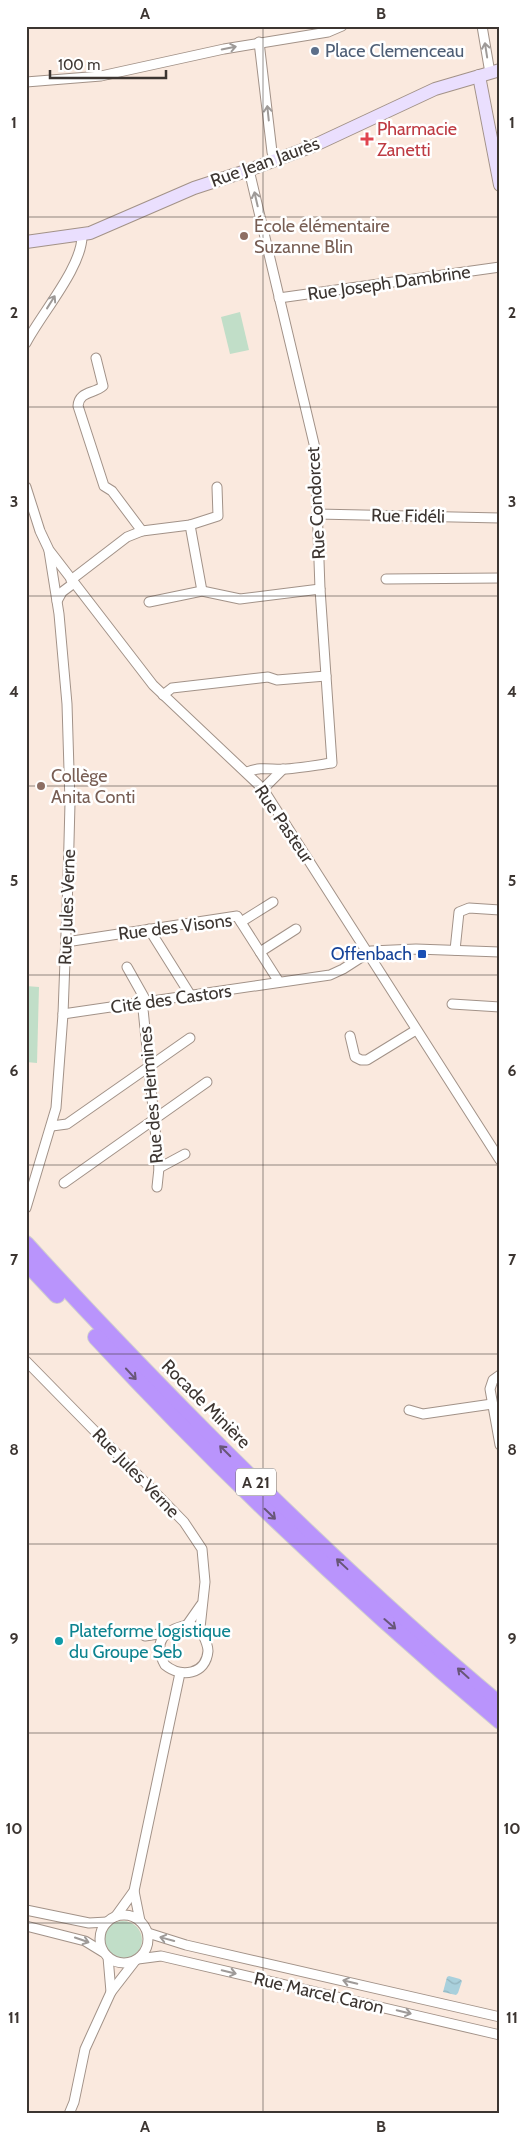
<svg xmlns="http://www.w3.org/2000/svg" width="526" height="2140" font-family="Cabin,sans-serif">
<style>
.green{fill:#c1dec8}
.water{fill:url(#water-waves)}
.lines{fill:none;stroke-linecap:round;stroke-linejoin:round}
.street-casing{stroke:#a29288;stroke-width:11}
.secondary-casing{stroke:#a29288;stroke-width:14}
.highway-casing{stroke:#d0cfce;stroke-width:18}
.street{stroke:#fff;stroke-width:9}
.secondary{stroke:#eadffe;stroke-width:12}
.highway{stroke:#b994fc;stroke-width:16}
.oneway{stroke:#9e9a98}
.oneway2{stroke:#685678}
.grid{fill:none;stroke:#3c3531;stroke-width:1;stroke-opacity:0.55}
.service-dot{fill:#5c6f8a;stroke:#fff;stroke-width:2}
.health-dot{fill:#e0444e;stroke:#fff;stroke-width:2}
.education-dot{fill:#8d6e63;stroke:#fff;stroke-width:2}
.transit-dot{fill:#1a4fb4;stroke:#fff;stroke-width:2}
.culture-dot{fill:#0f9aa8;stroke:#fff;stroke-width:2}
.labels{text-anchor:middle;stroke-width:5;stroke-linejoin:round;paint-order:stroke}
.shield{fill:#fff;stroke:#76726f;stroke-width:1}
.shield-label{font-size:16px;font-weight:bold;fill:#3c3531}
.service-label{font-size:18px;fill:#4e5e75;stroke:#fff;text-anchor:start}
.health-label{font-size:18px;fill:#be3a42;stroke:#fff;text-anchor:start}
.street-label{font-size:18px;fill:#3c3531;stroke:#fff}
.education-label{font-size:18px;fill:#785e54;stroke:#fff;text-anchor:start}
.transit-label{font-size:18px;fill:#164399;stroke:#fff;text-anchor:end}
.culture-label{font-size:18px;fill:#0d838f;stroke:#fff;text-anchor:start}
.neatline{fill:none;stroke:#3c3531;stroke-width:2}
.grid-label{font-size:16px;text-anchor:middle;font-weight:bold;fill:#3c3531}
</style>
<defs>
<pattern id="water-waves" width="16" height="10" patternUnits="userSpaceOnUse" patternTransform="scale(1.25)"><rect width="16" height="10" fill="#a9d0dc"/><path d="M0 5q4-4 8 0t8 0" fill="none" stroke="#92b3bd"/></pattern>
</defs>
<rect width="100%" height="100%" fill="#fae9de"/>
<!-- green -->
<g class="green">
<polygon points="240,312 249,350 230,354 221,317"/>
<polygon points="26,986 39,987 37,1063 26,1062"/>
<circle cx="123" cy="1940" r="19"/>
</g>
<!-- water -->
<polygon class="water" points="449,1976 460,1979 462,1981 458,1993 456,1995 443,1992 447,1977"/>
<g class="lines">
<!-- street casing -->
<g class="street-casing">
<g id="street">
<polyline points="482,26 490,73"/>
<polyline points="259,42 272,152 275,161"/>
<polyline points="26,82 101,76 224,49 328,32 342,26"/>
<polyline points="279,298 500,267"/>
<path d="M26,343C41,314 83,266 82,235"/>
<polyline points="26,487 40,531 49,550 153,685 263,789 500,1160"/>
<polyline points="317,514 500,518"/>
<polyline points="190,525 202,591"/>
<polyline points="142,531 190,525 218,516 217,487"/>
<polyline points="386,579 500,578"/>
<path d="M71,580L127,537L142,531L112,491L104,486L78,406C79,391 94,394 103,386L96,358"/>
<polyline points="57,601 62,592 74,583"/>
<polyline points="149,602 202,591 240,599 320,589"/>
<polyline points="163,695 172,688 268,677 277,680 326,676"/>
<path d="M247,772C262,766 271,770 286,769C301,768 317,765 332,763L320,589L315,448L249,170"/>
<polyline points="263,789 283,769"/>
<polyline points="241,922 273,902"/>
<polyline points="149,929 191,996"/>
<polyline points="66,942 237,916 279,982"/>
<polyline points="455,950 459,912 469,908 500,910"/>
<polyline points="260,952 296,929"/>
<polyline points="127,967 145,999 143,1009 159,1168 157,1187"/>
<polyline points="452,1004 500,1007"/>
<polyline points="63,1014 330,975 343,969 371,951 416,949 500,952"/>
<polyline points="350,1036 355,1057 361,1060 367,1060 416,1030"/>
<polyline points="52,1126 67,1124 190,1038"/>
<polyline points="159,1168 185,1154"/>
<polyline points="64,1183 207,1082"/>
<polyline points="26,1208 56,1108 63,1014 68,880 70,803 67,704 59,614 49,551"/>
<polyline points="26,1361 184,1522 202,1549 205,1582 200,1628"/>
<polyline points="500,1375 493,1380 490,1389 500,1445"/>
<polyline points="409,1410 423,1414 492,1404"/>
<path d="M187,1625L200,1628C203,1636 208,1643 208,1651C206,1675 181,1678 165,1665C152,1642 164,1630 187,1625Z"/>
<polyline points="187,1625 201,1605"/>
<polyline points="145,1636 165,1633"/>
<polyline points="134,1891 140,1921"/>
<polyline points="26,1910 89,1923 107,1922"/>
<circle cx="124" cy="1939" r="24"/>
<polyline points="116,1916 134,1891 180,1673"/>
<polyline points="26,1926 85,1941 103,1952"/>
<polyline points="148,1933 186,1945 500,2017"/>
<polyline points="108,1957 111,1992"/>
<polyline points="138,1959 161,1956 500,2035"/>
<polyline points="69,2114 74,2102 85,2049 111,1992 135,1961"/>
</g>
</g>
<!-- secondary casing -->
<g class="secondary-casing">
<g id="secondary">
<polyline points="479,76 500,185"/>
<polyline points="26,242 90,233 194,188 249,170 313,146 435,89 500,70"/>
</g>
</g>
<!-- highway casing -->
<g class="highway-casing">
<g id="highway">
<path d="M26,1244C91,1316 158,1385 227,1454C315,1541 405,1626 500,1705"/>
<polyline points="26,1262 57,1295"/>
<path d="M96,1337C222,1473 358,1601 500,1721"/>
</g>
</g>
<!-- street -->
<use href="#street" class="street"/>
<!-- secondary -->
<use href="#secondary" class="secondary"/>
<!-- highway -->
<use href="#highway" class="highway"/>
</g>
<!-- one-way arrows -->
<defs><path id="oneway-shaft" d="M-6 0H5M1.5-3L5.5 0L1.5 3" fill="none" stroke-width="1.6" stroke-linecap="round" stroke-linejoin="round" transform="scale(1.25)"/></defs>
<g class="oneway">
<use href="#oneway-shaft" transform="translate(229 48) rotate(-11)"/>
<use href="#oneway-shaft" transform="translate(486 50) rotate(-99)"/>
<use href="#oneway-shaft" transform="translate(268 113) rotate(-96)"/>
<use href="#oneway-shaft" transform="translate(256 199) rotate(-103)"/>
<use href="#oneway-shaft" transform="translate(51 302) rotate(-58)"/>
<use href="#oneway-shaft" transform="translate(167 1939) rotate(-165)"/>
<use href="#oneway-shaft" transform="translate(82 1940) rotate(19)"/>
<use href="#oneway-shaft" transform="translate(229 1972) rotate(13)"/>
<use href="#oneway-shaft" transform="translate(350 1982) rotate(-167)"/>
<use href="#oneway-shaft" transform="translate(404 2012) rotate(13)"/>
</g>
<g class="oneway2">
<use href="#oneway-shaft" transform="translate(131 1374) rotate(47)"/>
<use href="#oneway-shaft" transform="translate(225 1451) rotate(-135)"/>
<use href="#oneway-shaft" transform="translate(270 1514) rotate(44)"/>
<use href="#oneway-shaft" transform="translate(342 1564) rotate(-137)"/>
<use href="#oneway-shaft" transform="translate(390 1624) rotate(41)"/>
<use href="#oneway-shaft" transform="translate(463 1673) rotate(-138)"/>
</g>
<!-- grid -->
<path class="grid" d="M263,26V2114M26,217H500M26,407H500M26,596H500M26,786H500M26,975H500M26,1165H500M26,1354H500M26,1544H500M26,1733H500M26,1923H500"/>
<!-- markers -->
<circle class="service-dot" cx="315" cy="51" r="5"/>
<path class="health-dot" d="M364.5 131.5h5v5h5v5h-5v5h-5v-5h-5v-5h5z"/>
<g class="education-dot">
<circle cx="244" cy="236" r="5"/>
<circle cx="41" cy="786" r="5"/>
</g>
<rect class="transit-dot" x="417" y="949" width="10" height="10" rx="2.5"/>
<circle class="culture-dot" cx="59" cy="1641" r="5"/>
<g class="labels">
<!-- shield labels -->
<rect class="shield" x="236" y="1468.5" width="40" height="27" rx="4"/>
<g class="shield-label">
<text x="256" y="1488">A 21</text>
</g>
<!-- service labels -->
<g class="service-label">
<text x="325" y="57">Place Clemenceau</text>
</g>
<!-- health labels -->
<g class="health-label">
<text x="377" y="135">Pharmacie<tspan x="377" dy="21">Zanetti</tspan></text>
</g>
<!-- street labels -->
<g class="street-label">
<text transform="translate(265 162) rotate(-20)" y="6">Rue Jean Jaurès</text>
<text transform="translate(389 283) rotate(-8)" y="6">Rue Joseph Dambrine</text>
<text transform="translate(316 503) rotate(-93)" y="6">Rue Condorcet</text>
<text transform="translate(408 516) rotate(1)" y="6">Rue Fidéli</text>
<text transform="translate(284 824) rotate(56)" y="6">Rue Pasteur</text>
<text transform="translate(67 907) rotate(-88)" y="6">Rue Jules Verne</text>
<text transform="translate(175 927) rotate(-7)" y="6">Rue des Visons</text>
<text transform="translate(171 999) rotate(-8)" y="6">Cité des Castors</text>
<text transform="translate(151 1095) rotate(-95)" y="6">Rue des Hermines</text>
<text transform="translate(206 1404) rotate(45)" y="6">Rocade Minière</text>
<text transform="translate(136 1473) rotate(46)" y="6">Rue Jules Verne</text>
<text transform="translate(319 1993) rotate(13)" y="6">Rue Marcel Caron</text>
</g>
<!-- education labels -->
<g class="education-label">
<text x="254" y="232">École élémentaire<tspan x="254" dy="21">Suzanne Blin</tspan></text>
<text x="51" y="782">Collège<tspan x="51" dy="21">Anita Conti</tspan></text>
</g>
<!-- transit labels -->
<g class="transit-label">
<text x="412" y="960">Offenbach</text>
</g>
<!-- culture labels -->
<g class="culture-label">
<text x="69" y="1637">Plateforme logistique<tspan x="69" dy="21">du Groupe Seb</tspan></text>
</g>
</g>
<!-- border -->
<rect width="526" height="2140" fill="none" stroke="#ffffff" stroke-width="55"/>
<!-- scale -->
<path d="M50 70v8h116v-8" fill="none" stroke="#3c3531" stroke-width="2.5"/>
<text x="58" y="70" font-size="15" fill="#3c3531" stroke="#ffffff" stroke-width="4" paint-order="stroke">100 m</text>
<rect x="28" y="28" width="470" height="2084" class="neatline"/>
<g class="grid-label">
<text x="145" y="19">A</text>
<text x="381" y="19">B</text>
<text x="14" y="128">1</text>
<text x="512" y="128">1</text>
<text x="14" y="318">2</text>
<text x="512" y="318">2</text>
<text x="14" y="507">3</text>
<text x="512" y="507">3</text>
<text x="14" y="697">4</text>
<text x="512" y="697">4</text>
<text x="14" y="886">5</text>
<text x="512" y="886">5</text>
<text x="14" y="1076">6</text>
<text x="512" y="1076">6</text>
<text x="14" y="1265">7</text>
<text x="512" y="1265">7</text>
<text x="14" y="1455">8</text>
<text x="512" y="1455">8</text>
<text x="14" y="1644">9</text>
<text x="512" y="1644">9</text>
<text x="14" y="1834">10</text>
<text x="512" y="1834">10</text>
<text x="14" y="2023">11</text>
<text x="512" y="2023">11</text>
<text x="145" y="2132">A</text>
<text x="381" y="2132">B</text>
</g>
</svg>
